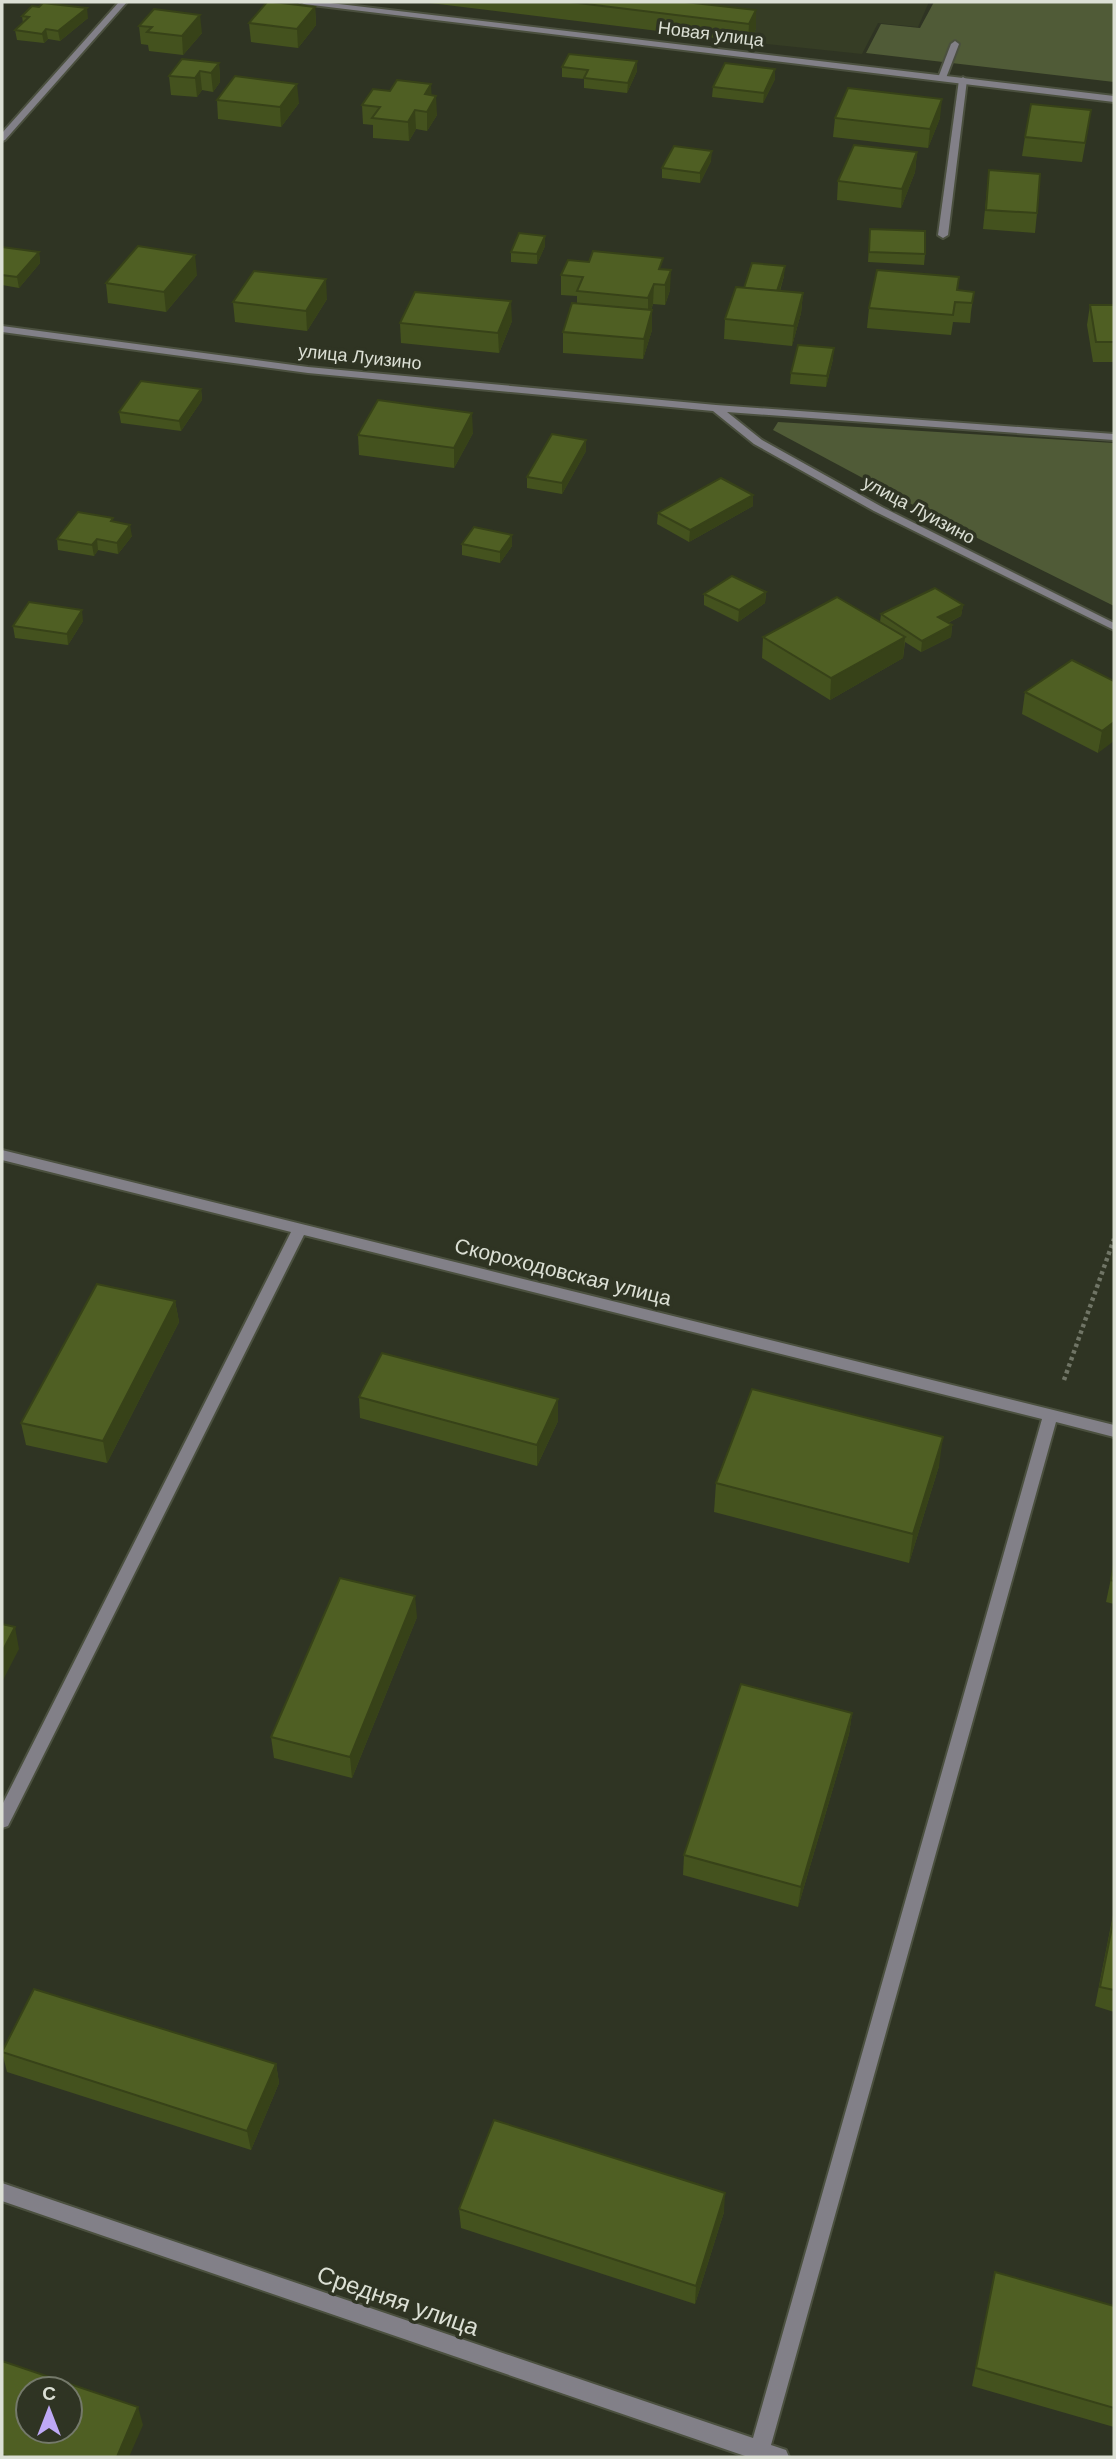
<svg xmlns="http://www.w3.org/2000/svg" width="1116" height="2459" font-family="Helvetica,sans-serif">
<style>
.built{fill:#363d25}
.green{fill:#505b37}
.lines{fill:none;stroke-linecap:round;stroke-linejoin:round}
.service-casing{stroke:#4b503f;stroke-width:4}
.minor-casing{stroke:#4b503f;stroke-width:4}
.path{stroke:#707566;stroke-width:4.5;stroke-dasharray:3.5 3.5;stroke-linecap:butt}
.service{fill:#828088;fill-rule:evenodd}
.minor{fill:#828088;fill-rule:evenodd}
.wall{fill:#44521e}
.shaded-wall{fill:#374218}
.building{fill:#4f5f23;stroke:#374218;stroke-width:2;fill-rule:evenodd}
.labels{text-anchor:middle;stroke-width:7;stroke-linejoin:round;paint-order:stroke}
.far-street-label{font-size:18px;fill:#dce0d5;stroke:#2f3423}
.street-label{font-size:21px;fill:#dce0d5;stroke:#2f3423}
.near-street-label{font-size:24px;fill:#dce0d5;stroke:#2f3423}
</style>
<rect width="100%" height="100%" fill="#2f3423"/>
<!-- built -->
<polygon class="built" points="431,2 929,2 918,27 878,23 862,54 748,42"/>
<!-- green -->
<g class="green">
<polygon points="934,2 1114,2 1114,82 866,53 881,24 920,28"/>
<polygon points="778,422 1114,443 1114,606 945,522 773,430"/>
</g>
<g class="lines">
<!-- service casing -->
<g class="service-casing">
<g id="service">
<polygon points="119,2 127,2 5,140 2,141 2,133"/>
<polygon points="955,41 959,44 946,78 939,80 938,78 951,44"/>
<polygon points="963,77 967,80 948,235 943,238 938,235 959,80"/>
</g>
</g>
<!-- minor casing -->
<g class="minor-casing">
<g id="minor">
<polygon points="300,2 322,2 1114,96 1114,102 304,4"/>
<polygon points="2,326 308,367 716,405 1114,434 1114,440 727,412 762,440 882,507 1114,623 1114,630 874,511 754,444 713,411 308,373 2,332"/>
<polygon points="2,1150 1114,1425 1114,1437 1056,1422 771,2445 786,2450 789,2457 748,2457 2,2201 2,2183 753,2438 1042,1419 304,1235 8,1826 2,1828 2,1805 291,1232 2,1160"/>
</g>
</g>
<!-- path -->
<polyline class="path" points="1064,1380 1114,1239"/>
<!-- service -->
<use href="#service" class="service"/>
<!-- minor -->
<use href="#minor" class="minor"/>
</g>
<!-- wall -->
<g class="wall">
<polygon points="430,2 685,2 756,10 756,29 748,42 430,3"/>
<polygon points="315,7 316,25 298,48 251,42 249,23"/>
<polygon points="22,16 88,18 60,41 48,39 44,43 17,40 15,30 23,23"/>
<polygon points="139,26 202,33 183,55 149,51 148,45 141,44"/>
<polygon points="219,63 220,82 213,92 202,90 197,97 171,95 169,76"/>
<polygon points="562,67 637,71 627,93 584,88 584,79 562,77"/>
<polygon points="775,79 763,103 712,97 713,87"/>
<polygon points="432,95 437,115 427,131 416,129 409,141 373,138 373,125 363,124 362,105"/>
<polygon points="217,100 299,103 281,127 218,119"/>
<polygon points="835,118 940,118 928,148 833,137"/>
<polygon points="1088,129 1082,162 1022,156 1025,137"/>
<polygon points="917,152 915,172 901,208 837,200 838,181"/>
<polygon points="711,161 700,183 662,178 662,168"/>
<polygon points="989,170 1037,213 1035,233 983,229"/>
<polygon points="870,229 925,254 924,265 868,262"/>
<polygon points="545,236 545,246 537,264 511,262 511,252"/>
<polygon points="2,247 39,252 40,263 19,288 2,285"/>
<polygon points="663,269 670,290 665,305 653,304 651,310 652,310 652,330 643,359 563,353 563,332 577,303 577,296 561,295 561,275"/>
<polygon points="197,275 166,312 108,303 106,283"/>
<polygon points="784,276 780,291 803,293 801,313 792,346 724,339 725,319 744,288"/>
<polygon points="957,290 974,292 971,312 970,323 953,322 951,335 867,328 869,308"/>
<polygon points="327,299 307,331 235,322 233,302"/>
<polygon points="1090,305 1114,305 1114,362 1093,362 1087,325"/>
<polygon points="512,321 499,353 401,343 400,323"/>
<polygon points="833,359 826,387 790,384 791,373"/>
<polygon points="201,389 202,400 181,431 121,423 119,412"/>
<polygon points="473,433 454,468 359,455 358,435"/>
<polygon points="586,451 562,494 527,488 527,477"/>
<polygon points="753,506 689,542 657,524 658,513"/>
<polygon points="114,522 132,536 118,554 98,550 94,556 58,550 57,539"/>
<polygon points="462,544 512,546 500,563 462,555"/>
<polygon points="766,592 765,603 738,622 704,605 704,594"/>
<polygon points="963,605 961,616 948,623 952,625 951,637 921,652 905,642 903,658 830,700 762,658 763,637 880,622 881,614"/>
<polygon points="83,621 68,645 15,638 13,626"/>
<polygon points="1114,681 1098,753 1022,714 1025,692"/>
<polygon points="175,1301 179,1322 107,1463 26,1445 21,1423"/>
<polygon points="359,1397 558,1421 537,1466 360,1418"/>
<polygon points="939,1466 909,1563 714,1512 716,1483"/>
<polygon points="1114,1564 1114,1604 1106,1602"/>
<polygon points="417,1617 352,1778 274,1758 271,1737"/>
<polygon points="852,1713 849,1734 798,1907 683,1875 684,1855"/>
<polygon points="1114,1910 1114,2012 1095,2006"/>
<polygon points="2,2052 276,2064 279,2083 251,2150 7,2072"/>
<polygon points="459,2209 724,2212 695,2304 461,2228"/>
<polygon points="995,2272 1114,2306 1114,2427 972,2386"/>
</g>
<!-- shaded-wall -->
<g class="shaded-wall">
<polygon points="315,7 316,25 298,48 297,29"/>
<polygon points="87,8 88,18 60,41 58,31"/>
<polygon points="756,10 756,29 748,42 749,24"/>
<polygon points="200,15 202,33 183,55 182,36"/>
<polygon points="46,29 48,39 44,43 42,34"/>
<polygon points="637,61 637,71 627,93 628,83"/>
<polygon points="219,63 220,82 213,92 211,73"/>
<polygon points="775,69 775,79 763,103 764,93"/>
<polygon points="200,71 202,90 197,97 195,78"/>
<polygon points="297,84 299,103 281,127 280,107"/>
<polygon points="431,84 432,103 425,94"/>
<polygon points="436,96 437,115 427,131 427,112"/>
<polygon points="942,99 940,118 928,148 930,129"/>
<polygon points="415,110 416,129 409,141 408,122"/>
<polygon points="712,151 711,161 700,183 700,173"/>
<polygon points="917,152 915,172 901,208 902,189"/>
<polygon points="545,236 545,246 537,264 537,254"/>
<polygon points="39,252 40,263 19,288 17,277"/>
<polygon points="195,255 197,275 166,312 164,292"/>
<polygon points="785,266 784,276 776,302 777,291"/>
<polygon points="671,270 670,290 665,305 665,285"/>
<polygon points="326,279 327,299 307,331 306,311"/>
<polygon points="654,284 653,304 648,318 648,298"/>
<polygon points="803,293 801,313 792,346 794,326"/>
<polygon points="511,301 512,321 499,353 498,333"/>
<polygon points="652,310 652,330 643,359 644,339"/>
<polygon points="834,348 833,359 826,387 827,376"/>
<polygon points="201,389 202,400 181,431 179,421"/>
<polygon points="472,413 473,433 454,468 454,448"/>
<polygon points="586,440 586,451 562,494 562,483"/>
<polygon points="753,495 753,506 689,542 690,530"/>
<polygon points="130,525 132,536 118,554 117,543"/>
<polygon points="512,535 512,546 500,563 500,552"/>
<polygon points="97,539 98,550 94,556 92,545"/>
<polygon points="766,592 765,603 738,622 739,610"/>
<polygon points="963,605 961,616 937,628 938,617"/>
<polygon points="82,610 83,621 68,645 67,634"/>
<polygon points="952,625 951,637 921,652 922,641"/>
<polygon points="905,637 903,658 830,700 831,678"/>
<polygon points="1114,722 1114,741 1098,753 1102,731"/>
<polygon points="175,1301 179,1322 107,1463 103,1441"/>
<polygon points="558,1399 558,1421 537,1466 537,1445"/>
<polygon points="943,1437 939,1466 909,1563 913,1534"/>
<polygon points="415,1596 417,1617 352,1778 350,1757"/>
<polygon points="15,1627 19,1649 2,1682 2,1652"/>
<polygon points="852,1713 849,1734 798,1907 801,1887"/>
<polygon points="276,2064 279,2083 251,2150 247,2131"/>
<polygon points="725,2193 724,2212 695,2304 696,2286"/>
<polygon points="138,2407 143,2425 129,2457 117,2457"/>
</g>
<!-- building -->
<g class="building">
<polygon points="267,2 273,2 315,7 297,29 249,23"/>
<polygon points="570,2 685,2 756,10 749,24"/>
<polygon points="43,3 87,8 58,31 46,29 42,34 15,30 29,17 22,16 32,6 39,7"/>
<polygon points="154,9 200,15 182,36 147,32 152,27 139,26"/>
<polygon points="569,54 637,61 628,83 584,78 588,70 562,67"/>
<polygon points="182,59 219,63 211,73 200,71 195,78 169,76"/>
<polygon points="725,63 775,69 764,93 713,87"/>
<polygon points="235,76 297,84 280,107 217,100"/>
<polygon points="397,80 431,84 425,94 436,96 427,112 415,110 408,122 372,118 380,107 362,105 373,89 390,91"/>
<polygon points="848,88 942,99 930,129 835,118"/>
<polygon points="1031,104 1091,110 1085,143 1025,137"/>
<polygon points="854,145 917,152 902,189 838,181"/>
<polygon points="674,146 712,151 700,173 662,168"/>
<polygon points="989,170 1040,174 1037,213 986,210"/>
<polygon points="870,229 925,231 925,254 869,252"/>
<polygon points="519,233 545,236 537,254 511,252"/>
<polygon points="138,246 195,255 164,292 106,283"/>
<polygon points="2,247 39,252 17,277 2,275"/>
<polygon points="593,251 663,258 659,269 671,270 665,285 654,284 648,298 577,291 583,277 561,275 568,260 589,262"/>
<polygon points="752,263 785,266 777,291 744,288"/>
<polygon points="877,270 959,277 957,290 974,292 972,303 955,302 953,315 869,308"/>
<polygon points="254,271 326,279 306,311 233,302"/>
<polygon points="736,287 803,293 794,326 725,319"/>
<polygon points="415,292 511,301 498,333 400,323"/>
<polygon points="572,303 652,310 644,339 563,332"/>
<polygon points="1090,305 1114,305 1114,342 1096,342"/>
<polygon points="798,345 834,348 827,376 791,373"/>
<polygon points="141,381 201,389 179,421 119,412"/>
<polygon points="378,400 472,413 454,448 358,435"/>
<polygon points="552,434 586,440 562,483 527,477"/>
<polygon points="721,478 753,495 690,530 658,513"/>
<polygon points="78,512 113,518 111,521 130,525 117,543 97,539 92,545 57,539"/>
<polygon points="474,527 512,535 500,552 462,544"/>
<polygon points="732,576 766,592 739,610 704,594"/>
<polygon points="935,588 963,605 938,617 952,625 922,641 881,614"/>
<polygon points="837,597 905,637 831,678 763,637"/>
<polygon points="29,602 82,610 67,634 13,626"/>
<polygon points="1072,660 1114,681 1114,722 1102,731 1025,692"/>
<polygon points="97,1284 175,1301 103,1441 21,1423"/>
<polygon points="382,1353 558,1399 537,1445 359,1397"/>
<polygon points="752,1389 943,1437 913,1534 716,1483"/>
<polygon points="1114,1564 1114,1581 1111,1580"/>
<polygon points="340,1578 415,1596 350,1757 271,1737"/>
<polygon points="2,1624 15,1627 2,1652"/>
<polygon points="741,1684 852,1713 801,1887 684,1855"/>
<polygon points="1114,1917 1114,1990 1100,1987"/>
<polygon points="34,1989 276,2064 247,2131 2,2052"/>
<polygon points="494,2120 725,2193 696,2286 459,2209"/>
<polygon points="995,2272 1114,2306 1114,2408 976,2368"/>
<path d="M2,2361L138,2407L117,2457H9L2,2455ZM28,2389H70V2431H28Z"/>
</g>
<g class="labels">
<!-- far-street labels -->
<g class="far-street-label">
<text transform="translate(711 34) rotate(7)" y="6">Новая улица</text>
<text transform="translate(360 357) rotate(6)" y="6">улица Луизино</text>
<text transform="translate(919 510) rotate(28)" y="6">улица Луизино</text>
</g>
<!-- street labels -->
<g class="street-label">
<text transform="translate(563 1272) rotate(14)" y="7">Скороходовская улица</text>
</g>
<!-- near-street labels -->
<g class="near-street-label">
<text transform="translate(398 2301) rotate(19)" y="8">Средняя улица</text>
</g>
</g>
<!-- border -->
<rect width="1116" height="2459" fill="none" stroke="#dce0d5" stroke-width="7"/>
<!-- north arrow -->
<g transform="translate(49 2410)"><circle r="33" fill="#2f3423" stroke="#74796a" stroke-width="2"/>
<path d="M0-5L12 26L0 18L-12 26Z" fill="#bea9f5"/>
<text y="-10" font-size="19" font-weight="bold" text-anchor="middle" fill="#dce0d5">С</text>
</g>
</svg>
